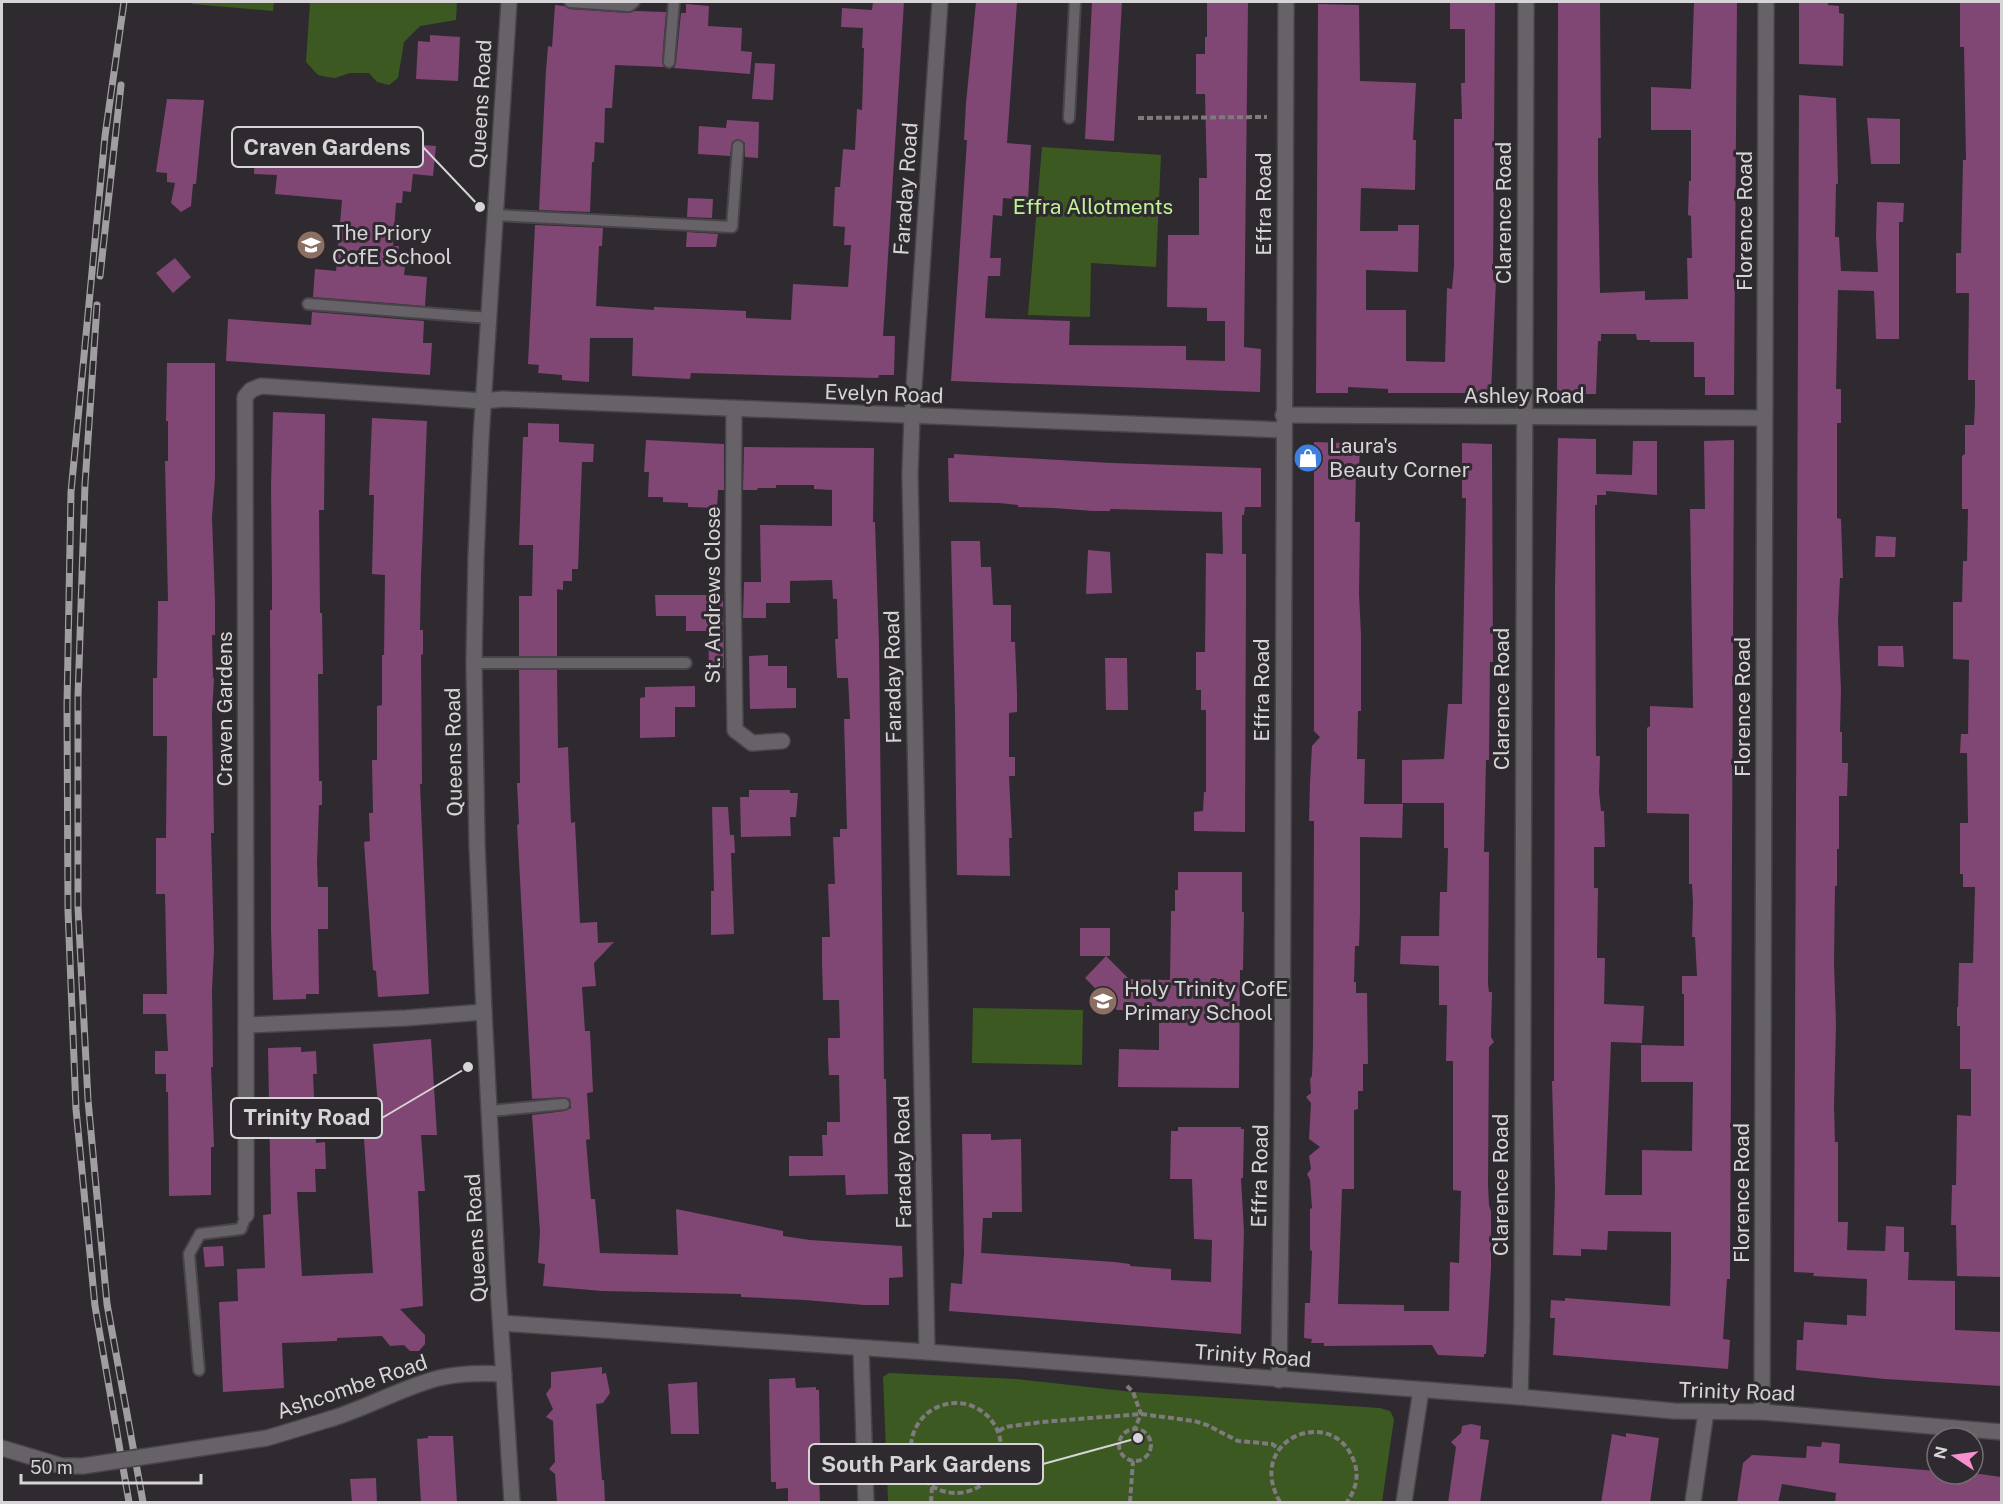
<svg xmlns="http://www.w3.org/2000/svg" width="2003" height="1504" font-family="'Public Sans',sans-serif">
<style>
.green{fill:#3c5921}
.building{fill:#804674}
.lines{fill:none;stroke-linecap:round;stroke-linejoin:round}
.service-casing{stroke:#484549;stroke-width:14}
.minor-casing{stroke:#484549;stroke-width:18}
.tertiary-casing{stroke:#484549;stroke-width:18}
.path{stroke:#7e7a7e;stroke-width:4;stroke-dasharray:6 3;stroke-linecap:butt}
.service{stroke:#666267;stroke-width:10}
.minor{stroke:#666267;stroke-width:15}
.tertiary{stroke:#666267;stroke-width:15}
.rail-casing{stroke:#a19ea2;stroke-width:7}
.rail{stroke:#2e2a2f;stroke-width:4.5;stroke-dasharray:14;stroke-linecap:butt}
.minor-bridge-casing{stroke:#484549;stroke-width:18;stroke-linecap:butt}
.minor-bridge{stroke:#666267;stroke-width:15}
.labels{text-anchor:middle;stroke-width:6;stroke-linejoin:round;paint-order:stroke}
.street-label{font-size:21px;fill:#d7d4d7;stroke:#2e2a2f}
.park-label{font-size:21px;fill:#c0f396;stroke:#2e2a2f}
.poi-label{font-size:21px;fill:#d7d4d7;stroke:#2e2a2f;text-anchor:start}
.leader{fill:none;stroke:#d7d4d7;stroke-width:2}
.callout-dot{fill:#d7d4d7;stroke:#2e2a2f;stroke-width:2}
.callout{fill:#2e2a2f;stroke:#d7d4d7;stroke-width:2}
.callout-label{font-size:22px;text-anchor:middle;font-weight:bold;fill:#d7d4d7}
</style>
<rect width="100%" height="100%" fill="#2e2a2f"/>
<!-- green -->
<g class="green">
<polygon points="192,2 274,2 273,11 192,4"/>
<polygon points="310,2 457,2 456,20 420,26 404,42 398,78 389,85 377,82 369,73 350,73 335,78 327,77 318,75 306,62"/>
<polygon points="1042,147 1161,155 1156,267 1091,263 1090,317 1028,315"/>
<polygon points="973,1008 1083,1010 1082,1065 972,1063"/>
<polygon points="889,1373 1015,1379 1133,1392 1380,1408 1390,1411 1394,1419 1382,1502 888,1502 883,1377"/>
</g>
<!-- building -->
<g class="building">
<polygon points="873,2 904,2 883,336 895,336 894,375 879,375 878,378 691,373 690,379 632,376 633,338 590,338 589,382 562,380 562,375 538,373 539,365 528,364 535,225 603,228 602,246 599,246 596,306 654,310 654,307 746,311 746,318 791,320 793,284 848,287 851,245 844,245 845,227 833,226 835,187 840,187 843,149 855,150 857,109 862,110 864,48 862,48 863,28 841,27 842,8 872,10"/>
<polygon points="976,2 1017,2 1007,143 1031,145 1028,200 1003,198 1002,216 993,215 990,258 1001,258 1000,276 988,276 985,318 1070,321 1069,345 1186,346 1186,360 1225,361 1225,321 1207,321 1207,308 1167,307 1168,235 1199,235 1199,178 1207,178 1205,94 1196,94 1196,54 1205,54 1205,37 1207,37 1207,2 1248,2 1244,347 1261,349 1260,392 951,381 967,140 964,140 966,103"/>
<polygon points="1092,2 1122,2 1114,141 1085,139"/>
<polygon points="1450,2 1495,2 1493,279 1496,280 1491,393 1388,393 1388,389 1348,387 1348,393 1316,393 1318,4 1359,5 1360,81 1416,83 1413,140 1416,140 1415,190 1361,188 1360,231 1398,231 1398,225 1419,225 1418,272 1366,270 1366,310 1406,310 1406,361 1445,362 1447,288 1452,289 1454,266 1454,119 1462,119 1461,83 1465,83 1465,29 1450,29"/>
<polygon points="1558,2 1600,2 1601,138 1598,138 1598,174 1600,293 1645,291 1645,300 1688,299 1687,258 1692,258 1691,216 1688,215 1689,181 1691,181 1691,130 1651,130 1651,87 1691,89 1694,2 1737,2 1734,395 1705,395 1705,377 1694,377 1694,342 1650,342 1650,340 1637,340 1636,334 1601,334 1601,341 1598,341 1596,394 1557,394"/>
<polygon points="1799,2 1828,2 1828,5 1839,6 1839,13 1844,14 1843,66 1799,64"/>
<polygon points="1960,2 2001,2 2001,1277 1957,1276 1956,1225 1951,1225 1952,1185 1956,1185 1957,1115 1971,1116 1971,1069 1960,1069 1960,1026 1957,1026 1957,1007 1958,1007 1959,963 1973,963 1975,887 1963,887 1963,874 1960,874 1960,823 1968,823 1967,753 1960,753 1961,734 1968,734 1969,660 1953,659 1953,602 1962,602 1963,561 1967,561 1968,509 1962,509 1962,456 1965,454 1965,425 1974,425 1975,404 1975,380 1968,380 1969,293 1956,293 1956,253 1961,253 1963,160 1966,160 1964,47 1960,47"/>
<polygon points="686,4 709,6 708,26 742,28 741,51 752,52 750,74 674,68 676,63 681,13 686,13"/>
<polygon points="555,5 564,6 569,9 628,13 635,11 666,12 662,61 664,67 615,65 612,108 605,108 604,143 595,142 594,162 592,162 590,212 539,210 546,70 548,46 552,47"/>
<polygon points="430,35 460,37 458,81 416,79 418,41 430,42"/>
<polygon points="755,63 775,64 773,100 752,99"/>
<polygon points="1799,95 1836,98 1838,184 1836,184 1835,237 1839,237 1841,271 1878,272 1876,237 1877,202 1904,203 1903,222 1899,222 1899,339 1876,339 1874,291 1838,290 1836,389 1841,389 1841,423 1837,423 1837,518 1841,519 1843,578 1840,578 1838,621 1841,690 1840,732 1842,732 1842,763 1848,763 1847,796 1839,796 1839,849 1837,849 1837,886 1835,886 1834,962 1836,1024 1834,1106 1835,1142 1838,1142 1838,1222 1848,1222 1847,1250 1885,1251 1886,1226 1904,1227 1904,1252 1909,1252 1908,1280 1955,1281 1955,1330 2001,1332 2001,1386 1885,1379 1796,1370 1797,1340 1803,1340 1804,1322 1847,1325 1847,1315 1866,1316 1867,1279 1813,1276 1814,1273 1794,1272"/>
<polygon points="167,99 204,100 196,184 193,184 191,206 181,212 171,203 175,183 167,182 167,173 156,172"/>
<polygon points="1867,118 1900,119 1900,164 1871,164"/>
<polygon points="727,120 759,122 758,158 745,157 745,143 738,139 732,142 730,156 698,154 699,126 726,128"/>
<polygon points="256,136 324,140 324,138 436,146 433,176 413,174 411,192 403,191 402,203 396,203 393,246 399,246 398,257 406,258 404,275 427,277 425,306 313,297 315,269 336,271 342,200 275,194 277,175 254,174"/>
<polygon points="688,198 713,199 712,218 687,217"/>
<polygon points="687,232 718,234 716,247 686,247"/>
<polygon points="175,258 191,277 173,293 156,273"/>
<polygon points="312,312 424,321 423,343 432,343 430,375 226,361 228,319 311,325"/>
<polygon points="167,363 215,363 215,478 212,517 215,601 215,635 212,635 213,678 214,678 212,714 214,833 211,833 214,950 212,990 213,1067 211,1067 214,1147 211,1147 211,1195 169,1196 168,1092 166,1092 166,1074 155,1074 155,1051 168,1051 166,1014 143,1014 143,994 167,994 165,894 156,894 156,838 166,838 167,736 153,736 153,678 157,678 158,601 168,601 165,461 168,461 168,421 166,421"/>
<polygon points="273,412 325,414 324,510 319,510 320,613 322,613 323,674 318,674 319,781 322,781 322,805 319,805 317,863 318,887 328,887 328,929 318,929 319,994 306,994 306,999 273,1000 271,929 270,610 272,610 272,584 271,486"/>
<polygon points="372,418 427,421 421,576 420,630 423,630 423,654 421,655 422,784 420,784 429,994 378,997 376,971 373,970 364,842 370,841 369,813 373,813 372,760 377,760 377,706 382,705 382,655 384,655 385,575 372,574 374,495 369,495"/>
<polygon points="528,423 559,424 559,442 594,444 593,462 582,462 578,569 572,569 572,581 563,581 563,590 557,589 557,656 519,656 519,596 532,596 533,545 519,545 523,437 528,437"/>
<polygon points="1558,438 1596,439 1596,474 1632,475 1633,441 1657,441 1657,495 1606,491 1606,495 1597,495 1597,505 1595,505 1596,756 1600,756 1599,792 1601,811 1604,811 1605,847 1594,847 1594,888 1598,888 1597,958 1605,958 1604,1004 1644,1006 1642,1043 1611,1042 1605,1195 1642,1195 1642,1150 1692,1151 1693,1082 1641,1082 1641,1045 1684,1046 1684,994 1682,994 1682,976 1697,976 1695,937 1692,937 1693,902 1692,884 1689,884 1689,814 1647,813 1647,728 1650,726 1650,706 1693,708 1690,509 1705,509 1704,441 1734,440 1730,1279 1727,1279 1723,1339 1730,1340 1728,1369 1553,1355 1555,1318 1550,1318 1551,1300 1565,1301 1565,1298 1670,1306 1671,1261 1671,1232 1608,1231 1607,1250 1581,1249 1581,1256 1553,1255 1555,1190 1552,1081 1554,1081 1554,1045 1555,585"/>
<polygon points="646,440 724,444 724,490 718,490 717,508 688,507 688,503 663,502 663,497 648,497 649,472 644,472"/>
<polygon points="1314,442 1346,443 1346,447 1360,447 1359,470 1356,470 1355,522 1360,522 1359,594 1361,635 1361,711 1358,711 1357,759 1365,759 1364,804 1403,804 1402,838 1360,837 1360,913 1359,946 1355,946 1354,982 1356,982 1356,993 1367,993 1368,1064 1363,1064 1363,1091 1358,1091 1358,1109 1354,1110 1354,1189 1342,1189 1338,1304 1404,1305 1404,1311 1449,1311 1450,1262 1459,1263 1461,1191 1453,1190 1453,1061 1446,1061 1447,1005 1439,1005 1439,966 1400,964 1401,936 1439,936 1440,892 1447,892 1448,848 1444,848 1444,803 1402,803 1402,760 1444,759 1448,704 1462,704 1466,498 1462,498 1462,443 1492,444 1493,662 1490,662 1489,760 1486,760 1484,852 1489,852 1488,984 1489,992 1492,992 1491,1037 1494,1042 1489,1047 1488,1185 1489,1205 1491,1211 1491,1267 1486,1354 1484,1354 1484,1357 1438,1355 1432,1345 1324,1346 1324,1343 1311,1343 1312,1339 1304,1338 1305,1303 1310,1303 1312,1251 1310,1250 1310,1209 1312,1208 1310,1180 1307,1174 1311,1169 1309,1156 1320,1147 1309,1139 1311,1103 1306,1097 1311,1093 1310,1079 1312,1076 1313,1044 1314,821 1309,821 1310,783 1312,746 1320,737 1314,731"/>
<polygon points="744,447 874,448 873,522 875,522 879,644 884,1079 886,1079 888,1194 846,1195 845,1175 789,1176 789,1156 823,1156 822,1135 827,1135 827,1122 840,1122 839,1075 829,1075 828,1055 828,1038 840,1038 839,1000 823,1000 822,961 822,937 830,937 828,884 835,884 833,837 840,837 840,829 847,829 844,719 850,719 848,678 837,678 835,639 838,639 837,599 833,599 832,580 790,581 790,603 766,603 766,618 743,618 744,582 761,582 760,525 832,526 832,490 814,489 814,485 776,485 776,488 758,488 757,490 743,490"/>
<polygon points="954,454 1112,463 1261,468 1261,507 1245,507 1244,515 1242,515 1242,554 1246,554 1246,592 1245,832 1194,831 1194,812 1203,811 1204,792 1206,792 1206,710 1201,710 1201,690 1196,690 1196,652 1205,652 1206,553 1223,554 1222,512 1110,509 1110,511 1093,511 1054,508 1018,507 1018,505 999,503 949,502 948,458 954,458"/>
<polygon points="1876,536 1896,537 1895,557 1875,557"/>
<polygon points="951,541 980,541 981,567 991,567 993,605 1011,605 1011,642 1015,642 1017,693 1017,712 1009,713 1009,757 1015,757 1015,776 1009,776 1012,838 1009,838 1010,876 957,875 955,714"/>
<polygon points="1088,550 1110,552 1112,593 1086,594"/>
<polygon points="655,595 723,595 724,668 709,668 708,631 686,631 686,616 656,616"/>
<polygon points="1878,646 1903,646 1904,667 1878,666"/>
<polygon points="768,655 768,666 787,666 787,688 796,688 796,708 750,709 749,656"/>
<polygon points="1105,658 1127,658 1128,710 1106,710"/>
<polygon points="519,670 557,670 558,748 568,747 571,823 575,822 580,923 597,922 598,943 614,942 594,963 596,986 582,987 585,1031 590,1031 593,1092 587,1093 590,1139 586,1140 591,1199 595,1199 600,1253 678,1255 676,1209 783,1231 783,1236 810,1240 902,1246 903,1277 889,1278 889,1305 864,1305 805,1300 741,1297 741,1294 602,1291 543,1286 545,1264 538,1263 540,1232 532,1115 565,1111 571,1108 571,1104 570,1099 564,1097 532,1099 517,825 519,824 517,783 520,783"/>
<polygon points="695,686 695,707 675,707 675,737 640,738 640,698 645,697 645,687"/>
<polygon points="749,790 790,790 790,793 798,793 796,817 790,817 791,836 741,837 740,797 749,797"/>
<polygon points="712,807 728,807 730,835 734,835 735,853 731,853 734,934 711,935 711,891 714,891"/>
<polygon points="1178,872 1242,872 1242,912 1244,912 1243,970 1240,970 1239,1088 1118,1087 1119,1049 1159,1050 1159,1011 1117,1010 1085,978 1106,956 1129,979 1170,980 1171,911 1175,911 1175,890 1178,890"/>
<rect x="1080" y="928" width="30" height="28"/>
<polygon points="431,1039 437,1135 421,1135 425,1191 418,1191 423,1306 400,1309 425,1335 425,1344 419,1351 410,1351 404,1345 390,1346 382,1336 337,1338 337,1341 282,1343 284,1388 223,1392 219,1302 238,1301 237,1269 265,1268 263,1215 271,1214 268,1048 301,1047 301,1052 316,1051 317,1074 313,1074 316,1143 325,1142 326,1169 315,1169 316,1192 297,1192 302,1276 373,1273 364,1139 370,1139 369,1120 379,1119 373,1044"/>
<polygon points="1178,1127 1241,1127 1241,1129 1244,1129 1243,1178 1241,1178 1244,1232 1241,1334 949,1311 951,1283 962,1284 964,1253 962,1134 991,1134 991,1140 1021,1139 1022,1212 992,1212 992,1218 983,1218 981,1253 1115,1262 1130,1264 1130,1266 1171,1269 1171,1280 1211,1282 1212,1240 1194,1239 1192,1179 1170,1179 1171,1131 1178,1131"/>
<polygon points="223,1246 224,1266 205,1267 203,1247"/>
<polygon points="602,1367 602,1374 606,1373 610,1393 603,1403 596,1404 602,1480 604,1480 605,1503 557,1503 555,1474 549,1469 555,1462 553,1421 546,1417 553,1409 546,1394 551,1387 551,1372"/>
<polygon points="795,1378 796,1388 816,1387 816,1390 819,1390 820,1443 818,1445 820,1502 788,1503 788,1488 776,1489 776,1482 771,1482 769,1379"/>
<polygon points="697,1382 699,1434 671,1434 668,1384"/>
<polygon points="1471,1424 1481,1426 1480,1439 1489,1440 1480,1503 1448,1503 1456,1447 1451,1442 1461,1433 1462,1426"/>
<polygon points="1626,1433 1659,1438 1650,1503 1601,1503 1612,1434 1626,1437"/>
<polygon points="428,1436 453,1436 457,1503 421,1503 417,1439 428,1438"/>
<polygon points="1822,1442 1840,1444 1839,1463 1937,1471 1937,1474 1980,1474 2001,1477 2001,1503 1835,1503 1836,1493 1782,1484 1778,1503 1737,1503 1743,1463 1752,1455 1806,1458 1807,1446 1821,1447"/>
<polygon points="376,1478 377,1503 352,1503 350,1479"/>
</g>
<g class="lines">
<!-- service casing -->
<g class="service-casing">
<g id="service">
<polyline points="570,2 629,6 634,2"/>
<polyline points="669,62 674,2"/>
<polyline points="1069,118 1075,2"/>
<polyline points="495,215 732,227 738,146"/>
<polyline points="308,304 489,318"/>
<polyline points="474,663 686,663"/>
<polyline points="490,1111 564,1104"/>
<polyline points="199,1370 189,1254 200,1234 241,1229 246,1215"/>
</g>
</g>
<!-- minor casing -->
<g class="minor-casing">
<g id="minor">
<polyline points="734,409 733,586 735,730 752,743 782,741"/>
<polyline points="1283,415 1764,418"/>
<polyline points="484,1012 406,1018 246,1025 245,397 251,390 261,386 484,401 503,399 1283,430"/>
<polyline points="246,1025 246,1215"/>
<polyline points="501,1323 927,1352 1520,1397 1674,1411 1762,1412 2002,1432"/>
<polyline points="861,1348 866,1502"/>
<polyline points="927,1352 910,474 912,416 940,2"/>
<polyline points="1279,1380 1282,1125 1286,2"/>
<polyline points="1520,1397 1522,1321 1526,2"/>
<polyline points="1762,1412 1766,2"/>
<path d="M330,1419C367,1408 403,1387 439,1378C460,1373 483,1373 504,1374"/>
<polyline points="2,1448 62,1466 83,1466"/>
<polyline points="1404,1502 1421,1390"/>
<polyline points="1693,1502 1706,1412"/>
</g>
</g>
<!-- tertiary casing -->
<g class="tertiary-casing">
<polyline id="tertiary" points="509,2 481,438 476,557 474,663 477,844 484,1012 498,1286 512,1502"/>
</g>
<!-- path -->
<g class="path">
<polyline points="1138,118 1267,117"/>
<polyline points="1127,1386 1133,1392 1141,1414 1135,1428"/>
<circle cx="956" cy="1448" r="45"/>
<circle cx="1135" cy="1445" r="16"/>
<polyline points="999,1431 1005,1427 1042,1422 1141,1414 1194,1421 1207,1425 1238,1441 1272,1444 1279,1449"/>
<polyline points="931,1502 932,1487"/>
<polyline points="1130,1502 1133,1461"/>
<path d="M1280,1502C1244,1440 1331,1404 1353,1459C1360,1475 1356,1489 1347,1502"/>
</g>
<!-- service -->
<use href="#service" class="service"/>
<!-- minor -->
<use href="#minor" class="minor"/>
<!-- tertiary -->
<use href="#tertiary" class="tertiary"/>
<!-- rail casing -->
<g class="rail-casing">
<g id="rail">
<polyline points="124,2 105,136 71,492 67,705 68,911 76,1109 95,1306 129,1502"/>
<polyline points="100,276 121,85"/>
<polyline points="97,305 85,484 78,697 78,907 88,1100 107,1304 143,1502"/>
</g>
</g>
<!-- rail -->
<use href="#rail" class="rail"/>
<!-- minor-bridge casing -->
<g class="minor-bridge-casing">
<polyline id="minor-bridge" points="83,1466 267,1438 330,1419"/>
</g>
<!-- minor-bridge -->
<use href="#minor-bridge" class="minor-bridge"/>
</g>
<!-- icons -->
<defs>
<g id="school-disc" transform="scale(1.5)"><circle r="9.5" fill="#8d6e63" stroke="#2e2a2f"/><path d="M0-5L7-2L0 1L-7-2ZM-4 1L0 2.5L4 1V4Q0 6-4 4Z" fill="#fff"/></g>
<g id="shop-disc" transform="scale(1.5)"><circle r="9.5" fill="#3f7fe0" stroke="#2e2a2f"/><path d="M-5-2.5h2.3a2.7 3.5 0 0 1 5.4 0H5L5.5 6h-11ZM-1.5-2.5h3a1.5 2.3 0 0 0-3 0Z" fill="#fff"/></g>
</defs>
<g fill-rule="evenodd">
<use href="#school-disc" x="311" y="245"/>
<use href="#shop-disc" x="1308" y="458"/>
<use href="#school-disc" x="1103" y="1001"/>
</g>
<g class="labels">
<!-- street labels -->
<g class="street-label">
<text transform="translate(481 104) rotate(-87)" y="7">Queens Road</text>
<text transform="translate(906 189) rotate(-86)" y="7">Faraday Road</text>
<text transform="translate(1264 204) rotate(-90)" y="7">Effra Road</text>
<text transform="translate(1504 213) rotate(-90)" y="7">Clarence Road</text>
<text transform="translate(1745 221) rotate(-90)" y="7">Florence Road</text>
<text transform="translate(884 394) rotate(2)" y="7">Evelyn Road</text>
<text x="1524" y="403">Ashley Road</text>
<text transform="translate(713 595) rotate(-90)" y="7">St. Andrews Close</text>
<text transform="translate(893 677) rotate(-91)" y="7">Faraday Road</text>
<text transform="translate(1262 690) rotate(-90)" y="7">Effra Road</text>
<text transform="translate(1502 699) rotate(-90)" y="7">Clarence Road</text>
<text transform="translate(1743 707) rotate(-90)" y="7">Florence Road</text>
<text transform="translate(225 709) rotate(-90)" y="7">Craven Gardens</text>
<text transform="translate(454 752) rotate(-91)" y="7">Queens Road</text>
<text transform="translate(903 1162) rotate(-91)" y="7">Faraday Road</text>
<text transform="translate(1260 1176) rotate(-89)" y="7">Effra Road</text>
<text transform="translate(1501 1185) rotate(-90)" y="7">Clarence Road</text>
<text transform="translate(1742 1193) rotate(-90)" y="7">Florence Road</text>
<text transform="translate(476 1238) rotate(-93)" y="7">Queens Road</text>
<text transform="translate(1253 1356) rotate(4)" y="7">Trinity Road</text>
<text transform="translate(352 1387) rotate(-19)" y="7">Ashcombe Road</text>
<text transform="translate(1737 1392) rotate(2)" y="7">Trinity Road</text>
</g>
<!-- park labels -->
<g class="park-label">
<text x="1093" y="214">Effra Allotments</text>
</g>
<!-- poi labels -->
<g class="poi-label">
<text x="332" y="240">The Priory<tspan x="332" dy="24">CofE School</tspan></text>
<text x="1329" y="453">Laura's<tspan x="1329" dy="24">Beauty Corner</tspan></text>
<text x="1124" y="996">Holy Trinity CofE<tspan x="1124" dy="24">Primary School</tspan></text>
</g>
</g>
<!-- callouts -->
<path class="leader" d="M480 207L423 147M468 1067L382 1118M1138 1438L1043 1464"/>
<g class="callout-dot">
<circle cx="480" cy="207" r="6"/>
<circle cx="468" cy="1067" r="6"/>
<circle cx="1138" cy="1438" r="6"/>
</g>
<g class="callout">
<rect x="232" y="127" width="191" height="40" rx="6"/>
<rect x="231" y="1098" width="151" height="40" rx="6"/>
<rect x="809" y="1444" width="234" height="40" rx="6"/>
</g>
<g class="callout-label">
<text x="327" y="155">Craven Gardens</text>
<text x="307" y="1125">Trinity Road</text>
<text x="926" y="1472">South Park Gardens</text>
</g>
<!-- border -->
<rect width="2003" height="1504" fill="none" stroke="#d7d4d7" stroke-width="6"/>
<!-- north arrow -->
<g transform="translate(1955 1456) rotate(283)"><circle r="28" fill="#2e2a2f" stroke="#726e72" stroke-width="1.5"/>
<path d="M0-4.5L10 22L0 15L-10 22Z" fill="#f790ce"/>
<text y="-9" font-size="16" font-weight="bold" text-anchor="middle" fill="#d7d4d7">N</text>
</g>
<!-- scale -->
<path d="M21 1474v9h180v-9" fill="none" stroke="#d7d4d7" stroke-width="3"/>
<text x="30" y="1474" font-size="18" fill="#d7d4d7" stroke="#2e2a2f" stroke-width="4.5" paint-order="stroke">50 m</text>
</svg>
